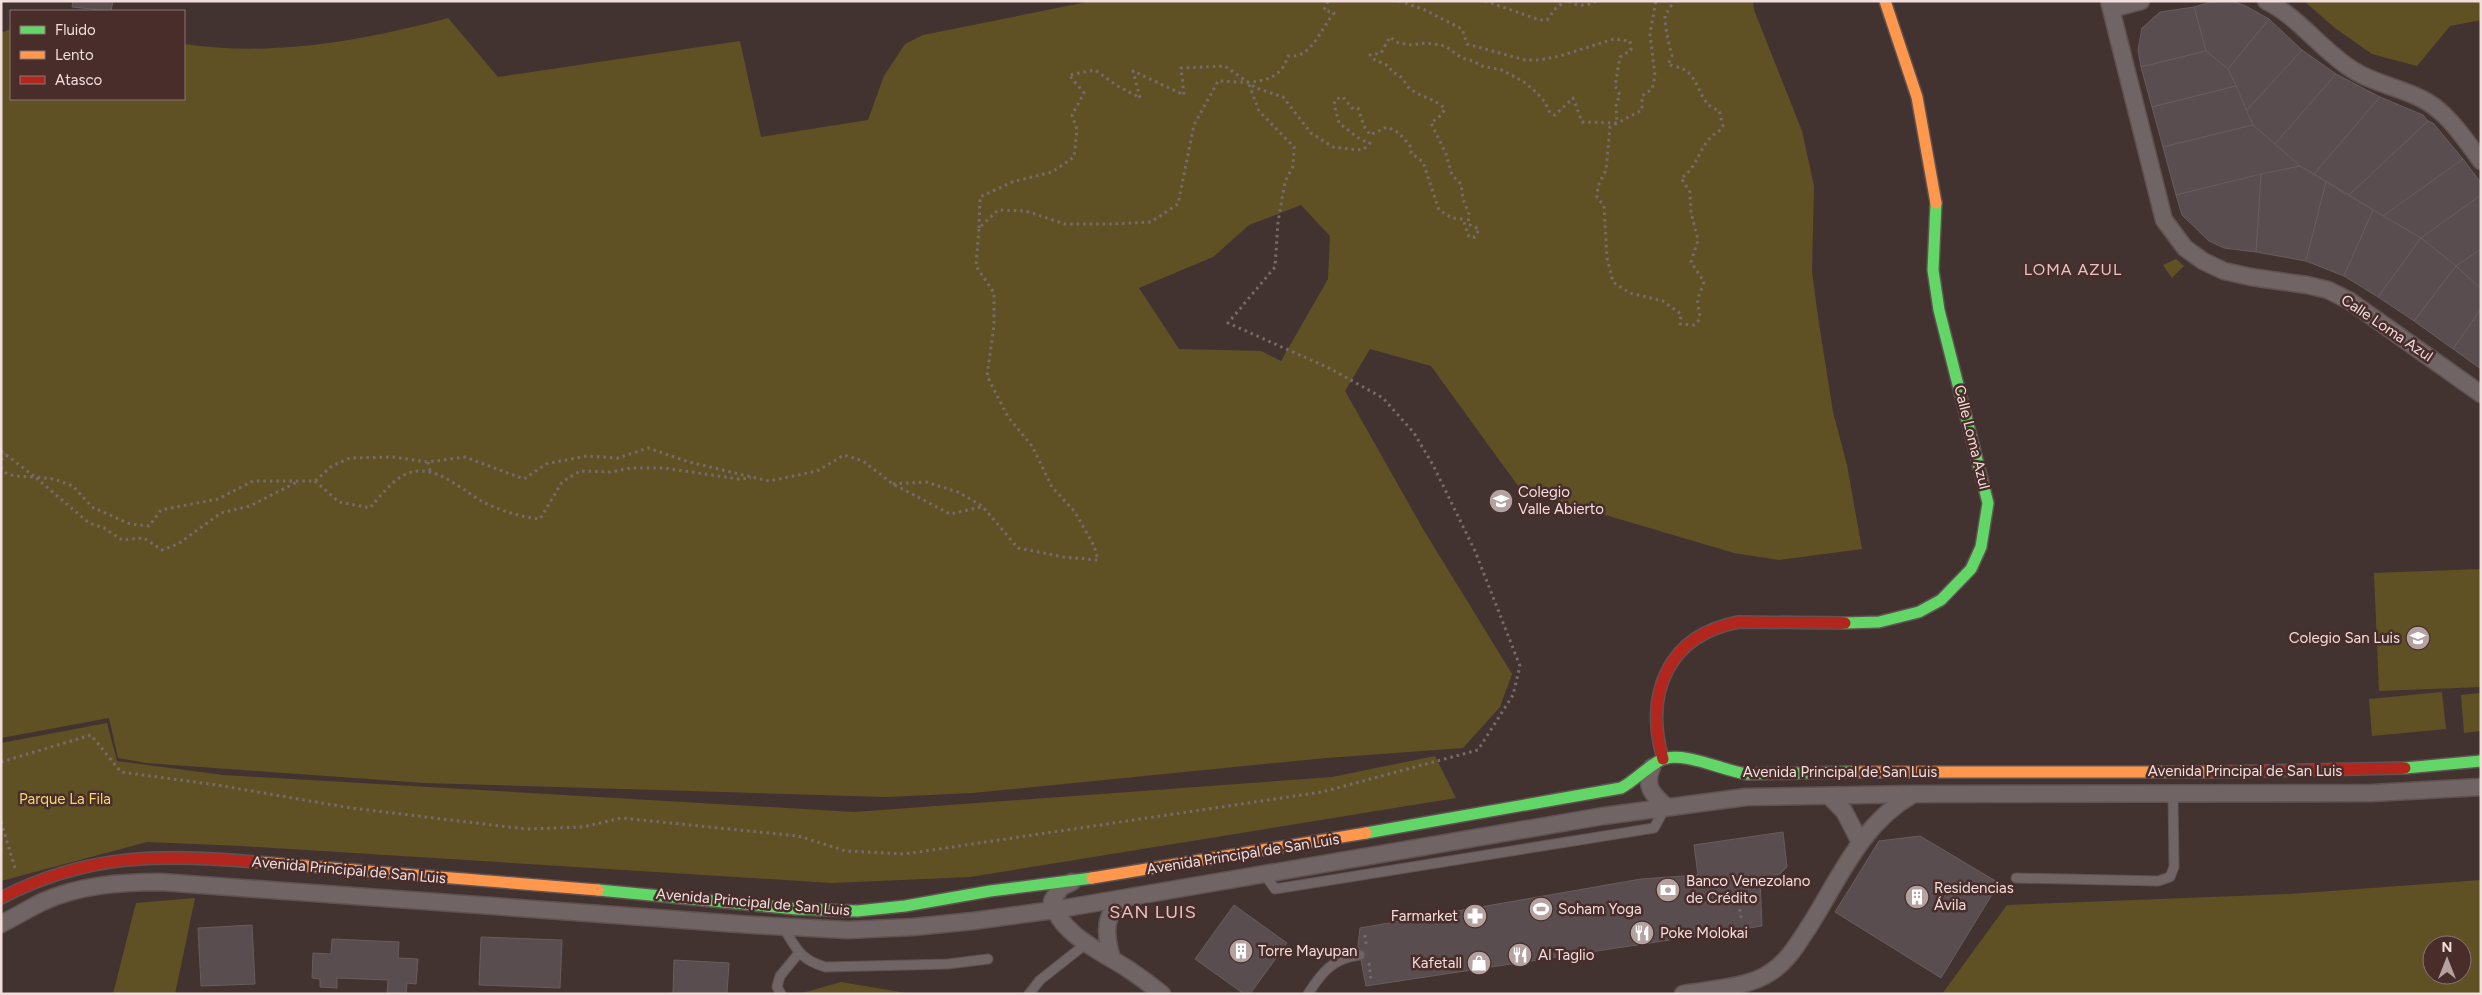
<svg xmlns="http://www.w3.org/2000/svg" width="2482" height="995" font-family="Figtree,sans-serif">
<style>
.green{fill:#605125;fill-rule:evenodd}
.building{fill:#5a4d4f;stroke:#685c5c}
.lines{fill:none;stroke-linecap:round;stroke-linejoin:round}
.lane-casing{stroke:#605251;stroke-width:11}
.street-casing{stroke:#605251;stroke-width:19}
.fast-casing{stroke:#605251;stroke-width:14}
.slow-casing{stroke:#605251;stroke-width:14}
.jam-casing{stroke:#605251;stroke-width:14}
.path{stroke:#766b6b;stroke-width:3;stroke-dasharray:2.5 4;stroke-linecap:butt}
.lane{stroke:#706464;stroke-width:9}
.street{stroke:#706464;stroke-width:16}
.fast{stroke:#63d668;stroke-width:11}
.slow{stroke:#ff974d;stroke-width:11}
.jam{stroke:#b3261e;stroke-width:11}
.labels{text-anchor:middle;stroke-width:5;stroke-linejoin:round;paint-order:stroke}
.street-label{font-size:15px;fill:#f1dedd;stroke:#482d2b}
.poi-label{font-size:15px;fill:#f1dedd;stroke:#482d2b;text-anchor:start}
.park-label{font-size:15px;fill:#f7d76a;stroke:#482d2b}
.neighbourhood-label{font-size:16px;letter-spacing:1px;fill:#e6c3c1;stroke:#482d2b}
.quarter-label{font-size:18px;letter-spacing:1px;fill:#e6c3c1;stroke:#482d2b}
</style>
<rect width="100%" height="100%" fill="#423331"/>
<!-- green -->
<g class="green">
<path d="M1092,1H1753L1754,10L1802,131L1814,186L1812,271L1818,317L1833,412L1847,465L1862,549L1779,560L1734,553L1521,490L1431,366L1370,349L1345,391L1423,529L1512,674L1500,707L1463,748L1326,758L972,793L886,797L424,783L146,763L118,758L109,718L1,738V33L11,29V99H184V44C273,57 362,41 448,18L498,77L740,41L761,137L868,120L884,76L905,44L923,35ZM1301,205L1330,236L1328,279L1281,361L1261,351L1179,349L1139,288L1213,257L1249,225Z"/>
<polygon points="2304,1 2481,1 2481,20 2450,26 2417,66 2372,54 2335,28"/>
<polygon points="2176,259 2184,266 2172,278 2163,265"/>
<polygon points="2481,569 2481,687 2379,691 2374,573"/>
<polygon points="2442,692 2446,729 2372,736 2369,699"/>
<polygon points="2481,693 2481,731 2464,733 2461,695"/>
<polygon points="107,723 117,761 223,775 854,812 1332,777 1435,756 1456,798 970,877 832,883 242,846 147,842 1,881 1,743"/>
<path d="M2481,880V994H1942L2007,905L2290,894ZM2432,945H2462V975H2432Z"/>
<polygon points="195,898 175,994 113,994 136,903"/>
<polygon points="841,982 912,994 799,994"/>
</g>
<!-- building -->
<g class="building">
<polygon points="73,1 113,1 111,11 72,7"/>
<polygon points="2231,1 2244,5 2269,19 2228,69 2206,51 2194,7 2211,2"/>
<polygon points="2194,7 2206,51 2141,67 2138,50 2142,28 2160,12"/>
<polygon points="2269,19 2302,50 2246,111 2228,69"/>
<polygon points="2302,50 2336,74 2275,144 2253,125 2246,111"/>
<polygon points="2206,51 2228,69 2236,86 2152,107 2141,67"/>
<polygon points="2336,74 2380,97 2314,174 2300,166 2275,144"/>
<polygon points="2236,86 2253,125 2163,147 2152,107"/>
<polygon points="2380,97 2423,115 2428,121 2349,195 2314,174"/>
<polygon points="2428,121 2433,123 2463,159 2383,216 2349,195"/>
<polygon points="2253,125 2300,166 2176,195 2163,147"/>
<polygon points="2463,159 2481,183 2481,195 2421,238 2383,216"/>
<polygon points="2300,166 2326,182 2306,261 2256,252 2261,174"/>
<polygon points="2261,174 2256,252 2224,248 2209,241 2182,215 2176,195"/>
<polygon points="2326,182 2373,210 2344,276 2306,261"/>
<polygon points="2481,195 2481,249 2456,266 2421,238"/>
<polygon points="2373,210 2421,238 2378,297 2344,276"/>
<polygon points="2421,238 2456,266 2414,321 2378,297"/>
<polygon points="2481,249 2481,289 2456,266"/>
<polygon points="2456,266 2481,289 2481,309 2453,349 2414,321"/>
<polygon points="2481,309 2481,369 2453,349"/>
<polygon points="1783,832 1787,867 1780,874 1760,879 1762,926 1366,986 1358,945 1360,928 1641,879 1698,875 1694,845"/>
<polygon points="1920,836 1999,883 1941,978 1835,912 1879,841"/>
<polygon points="1234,905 1287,943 1250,994 1244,994 1195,959"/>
<polygon points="252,925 255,984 201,986 198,928"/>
<polygon points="481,937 562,940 560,988 479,985"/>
<polygon points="332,939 399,942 398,958 418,959 416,984 407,983 406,994 387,994 388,980 337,978 337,988 320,987 320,979 312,978 313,953 331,954"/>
<polygon points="674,960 729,963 727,994 659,994 673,993"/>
</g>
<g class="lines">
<!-- lane casing -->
<g class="lane-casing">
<g id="lane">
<polyline points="1264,874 1275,889 1654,828 1666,806"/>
<polyline points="2016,878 2158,881 2170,877 2174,867 2173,795"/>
<path d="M783,927C797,949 799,959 825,967L948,964L988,959"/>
<polyline points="781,994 777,987 780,976 799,953"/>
<polyline points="1029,994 1040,980 1087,943"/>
<path d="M1308,994C1322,972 1333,958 1360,955"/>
</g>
</g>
<!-- street casing -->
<g class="street-casing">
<g id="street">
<polyline points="2109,1 2164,220 2185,248 2203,261 2224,271 2251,277 2307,285 2328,290 2350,301 2481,394"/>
<path d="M2266,1C2299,17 2321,50 2353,70C2373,83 2398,87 2420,98C2446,110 2464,138 2481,161"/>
<polyline points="2111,9 2141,1"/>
<path d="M1652,767C1644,785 1652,795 1666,806"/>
<polyline points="1829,796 1844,811 1860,842"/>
<path d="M1072,882L1061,887L1052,901C1059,934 1102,952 1128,969C1140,977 1151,985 1162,994"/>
<path d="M1,924C15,917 28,909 42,902C79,885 121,882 161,882L753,925L848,930L913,927L973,921L1054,910L1603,816L1746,797L1913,794L2372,793L2481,787"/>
<path d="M1112,959C1105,935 1102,912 1127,898"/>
<path d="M1683,994C1711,989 1748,988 1771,972C1789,960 1798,943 1810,925C1839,879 1862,823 1912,795"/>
</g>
</g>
<!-- fast casing -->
<g class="fast-casing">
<g id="fast">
<polyline points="1845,623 1879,622 1919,612 1941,600 1971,569 1981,547 1988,503 1939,310 1933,270 1936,203"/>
<polyline points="2405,768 2481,761"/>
<path d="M1366,833L1621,788C1635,781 1650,764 1663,759C1684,751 1724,771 1747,774L1851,772"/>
<polyline points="598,890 797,909 857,911 905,906 990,891 1092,878"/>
</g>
</g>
<!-- slow casing -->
<g class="slow-casing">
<g id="slow">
<polyline points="1885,1 1917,97 1936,203"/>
<polyline points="1851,772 2212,772"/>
<polyline points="257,862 598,890"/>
<polyline points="1092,878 1366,833"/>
</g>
</g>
<!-- jam casing -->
<g class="jam-casing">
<g id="jam">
<path d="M1663,759C1644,693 1668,635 1739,622L1845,623"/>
<polyline points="2212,772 2405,768"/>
<path d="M1,898C87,853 163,854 257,862"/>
</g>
</g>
<!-- path -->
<g class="path">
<path d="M1399,1L1425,10L1462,29L1467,44L1525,60H1540L1560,56L1614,39L1630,41L1631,50L1620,57L1615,86L1620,95L1616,104L1617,123L1610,127L1606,170L1598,186L1597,197L1604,206L1607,258L1613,282L1630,293L1663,301L1681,314L1680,324L1694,325C1705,317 1696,309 1698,298C1700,293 1702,287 1704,282L1691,262L1698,240L1691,212L1690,192L1681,178C1696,169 1698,152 1709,139C1714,133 1719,133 1723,126L1719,110C1698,106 1701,78 1683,69C1679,67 1672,66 1668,64L1672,56C1669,43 1665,30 1665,16L1674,1"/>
<polyline points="1485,1 1540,20 1547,20 1556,8 1566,1"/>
<path d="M1569,1C1576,7 1588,6 1596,1"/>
<path d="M979,228L980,197L1012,182L1052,172L1074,157L1077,130L1072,115L1084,93L1069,75L1095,70L1116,85L1140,98L1133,71L1184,95L1181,68L1225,66L1256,88L1283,97L1311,133L1333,147L1357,150L1364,149L1370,143C1358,140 1349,130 1339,123L1334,104L1336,99L1343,97L1352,108H1358L1364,126L1370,135L1387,127L1399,133L1411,147V153L1423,162L1439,210L1452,218L1463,219L1469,237H1475L1479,229L1468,224L1469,214L1463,199L1461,184L1452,175L1446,154L1431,123L1441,115L1445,109C1435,98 1418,97 1407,86C1405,84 1405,81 1403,79C1397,73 1392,74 1389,66L1373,59L1370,55L1381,53L1390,37L1396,42L1409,45L1427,43L1445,46L1462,58L1473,61L1482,66L1502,70L1524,82L1537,93L1545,102L1550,113L1555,115L1573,98L1582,122L1617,123L1642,110V96L1652,89L1655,76L1650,34L1656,1"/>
<polyline points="1,451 35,477 54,479 73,486 92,507 130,524 149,526 161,510 218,499 253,481 315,481 332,466 350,458 393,457 428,462 465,457 524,479 546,464 587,456 618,458 648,448 689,462 769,481 817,471 844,455 863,461 893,484 950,514 981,507"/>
<polyline points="1,460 5,454"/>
<polyline points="428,462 430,471"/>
<polyline points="1,467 6,473 14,476 35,477 89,523 104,528 122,540 144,538 162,550 178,544 221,513 250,506 299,481"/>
<path d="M315,481L339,502L370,508C382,494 397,473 417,471C442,469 464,492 485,503C502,511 521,517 540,519L562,482L580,471L610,472L632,468H664L739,479L751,478"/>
<path d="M893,484L926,482L958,492L982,506L1018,548L1063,557L1098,560L1094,546L1075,512L1052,487L1032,446L1008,417L987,376L994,325V293L976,266L979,228L998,210L1026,211L1065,224H1112L1151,222L1178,204L1194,125L1218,81C1244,82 1279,88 1288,56C1312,59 1321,28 1334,13L1324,10L1328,1"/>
<polyline points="1,762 91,735 121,772 217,785 351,808 526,829 583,827 621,818 798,836 846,851 905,854 1322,792 1478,750 1513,695 1520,666 1475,551 1433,465 1414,433 1383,398 1331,369 1228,323 1275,267 1278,222 1285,182 1293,166 1294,147 1259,111 1248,82"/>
<polyline points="1,822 15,868"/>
<polyline points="1734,877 1742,922"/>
<polyline points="1365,935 1366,944"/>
<polyline points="1369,963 1371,980"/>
</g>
<!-- lane -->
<use href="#lane" class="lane"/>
<!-- street -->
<use href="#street" class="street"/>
<!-- fast -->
<use href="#fast" class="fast"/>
<!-- slow -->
<use href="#slow" class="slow"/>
<!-- jam -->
<use href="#jam" class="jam"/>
</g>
<!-- icons -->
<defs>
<g id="school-disc" transform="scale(1.25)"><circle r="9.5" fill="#b4a2a1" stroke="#482d2b"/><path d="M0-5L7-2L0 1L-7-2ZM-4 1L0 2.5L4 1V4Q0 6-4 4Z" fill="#fff"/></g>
<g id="bank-disc" transform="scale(1.25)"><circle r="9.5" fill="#b4a2a1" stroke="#482d2b"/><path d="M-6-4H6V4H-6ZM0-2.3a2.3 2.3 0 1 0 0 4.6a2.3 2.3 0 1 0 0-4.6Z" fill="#fff"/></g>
<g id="building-disc" transform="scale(1.25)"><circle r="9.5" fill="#b4a2a1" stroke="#482d2b"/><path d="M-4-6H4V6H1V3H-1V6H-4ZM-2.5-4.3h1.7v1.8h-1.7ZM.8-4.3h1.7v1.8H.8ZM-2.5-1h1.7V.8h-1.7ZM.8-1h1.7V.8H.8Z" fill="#fff"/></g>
<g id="stadium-disc" transform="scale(1.25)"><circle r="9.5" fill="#b4a2a1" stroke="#482d2b"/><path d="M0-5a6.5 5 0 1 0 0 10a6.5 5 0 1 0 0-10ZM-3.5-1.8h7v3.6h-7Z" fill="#fff"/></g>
<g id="pharmacy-disc" transform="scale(1.25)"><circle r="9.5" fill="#b4a2a1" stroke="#482d2b"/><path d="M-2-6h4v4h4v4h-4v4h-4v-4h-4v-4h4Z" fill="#fff"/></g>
<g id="restaurant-disc" transform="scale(1.25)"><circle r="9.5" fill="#b4a2a1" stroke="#482d2b"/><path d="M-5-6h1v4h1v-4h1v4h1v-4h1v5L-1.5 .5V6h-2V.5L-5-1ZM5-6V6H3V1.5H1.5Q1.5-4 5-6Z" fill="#fff"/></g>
<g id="shop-disc" transform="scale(1.25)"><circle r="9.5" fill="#b4a2a1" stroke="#482d2b"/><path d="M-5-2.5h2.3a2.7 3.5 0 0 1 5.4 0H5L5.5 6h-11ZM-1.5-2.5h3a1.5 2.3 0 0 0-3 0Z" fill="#fff"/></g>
</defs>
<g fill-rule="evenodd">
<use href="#school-disc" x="1501" y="501"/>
<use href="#school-disc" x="2418" y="638"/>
<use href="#bank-disc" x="1668" y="890"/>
<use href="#building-disc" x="1917" y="897"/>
<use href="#stadium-disc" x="1541" y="909"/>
<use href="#pharmacy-disc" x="1475" y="916"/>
<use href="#restaurant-disc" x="1642" y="933"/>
<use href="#building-disc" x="1241" y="951"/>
<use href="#restaurant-disc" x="1520" y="955"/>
<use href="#shop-disc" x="1479" y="963"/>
</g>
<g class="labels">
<!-- street labels -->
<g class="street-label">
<text transform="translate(2387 328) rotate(34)" y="5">Calle Loma Azul</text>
<text transform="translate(1972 437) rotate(76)" y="5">Calle Loma Azul</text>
<text x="2245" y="776">Avenida Principal de San Luis</text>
<text x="1840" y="777">Avenida Principal de San Luis</text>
<text transform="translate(1243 854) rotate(-9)" y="5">Avenida Principal de San Luis</text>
<text transform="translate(349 870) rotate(5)" y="5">Avenida Principal de San Luis</text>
<text transform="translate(753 902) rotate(5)" y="5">Avenida Principal de San Luis</text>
</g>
<!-- poi labels -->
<g class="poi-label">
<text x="1518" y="497">Colegio<tspan x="1518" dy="17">Valle Abierto</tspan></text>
<text x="2400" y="643" text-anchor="end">Colegio San Luis</text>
<text x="1686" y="886">Banco Venezolano<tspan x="1686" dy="17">de Crédito</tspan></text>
<text x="1934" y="893">Residencias<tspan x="1934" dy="17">Ávila</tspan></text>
<text x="1558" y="914">Soham Yoga</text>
<text x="1458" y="921" text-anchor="end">Farmarket</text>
<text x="1660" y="938">Poke Molokai</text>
<text x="1258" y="956">Torre Mayupan</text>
<text x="1538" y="960">Al Taglio</text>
<text x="1462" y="968" text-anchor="end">Kafetall</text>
</g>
<!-- park labels -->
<g class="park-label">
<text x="65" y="804">Parque La Fila</text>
</g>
<!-- neighbourhood labels -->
<g class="neighbourhood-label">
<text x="2073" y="275">LOMA AZUL</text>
</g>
<!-- quarter labels -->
<g class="quarter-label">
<text x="1153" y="918">SAN LUIS</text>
</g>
</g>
<!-- border -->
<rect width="2482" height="995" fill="none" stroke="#f1dedd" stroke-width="5"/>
<!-- legend -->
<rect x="10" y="10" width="175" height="90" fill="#482d2b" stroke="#8c7472"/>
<rect x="20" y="26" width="25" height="8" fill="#63d668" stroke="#8c7472"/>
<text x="55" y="35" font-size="15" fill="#f1dedd">Fluido</text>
<rect x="20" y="51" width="25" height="8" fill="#ff974d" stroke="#8c7472"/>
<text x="55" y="60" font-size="15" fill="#f1dedd">Lento</text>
<rect x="20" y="76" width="25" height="8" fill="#b3261e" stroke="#8c7472"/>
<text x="55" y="85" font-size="15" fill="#f1dedd">Atasco</text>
<!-- north arrow -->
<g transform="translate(2447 960)"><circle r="24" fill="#482d2b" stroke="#8c7472"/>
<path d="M0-4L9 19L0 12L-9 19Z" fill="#b4a2a1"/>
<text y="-8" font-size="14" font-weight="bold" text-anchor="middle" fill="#f1dedd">N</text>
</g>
</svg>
